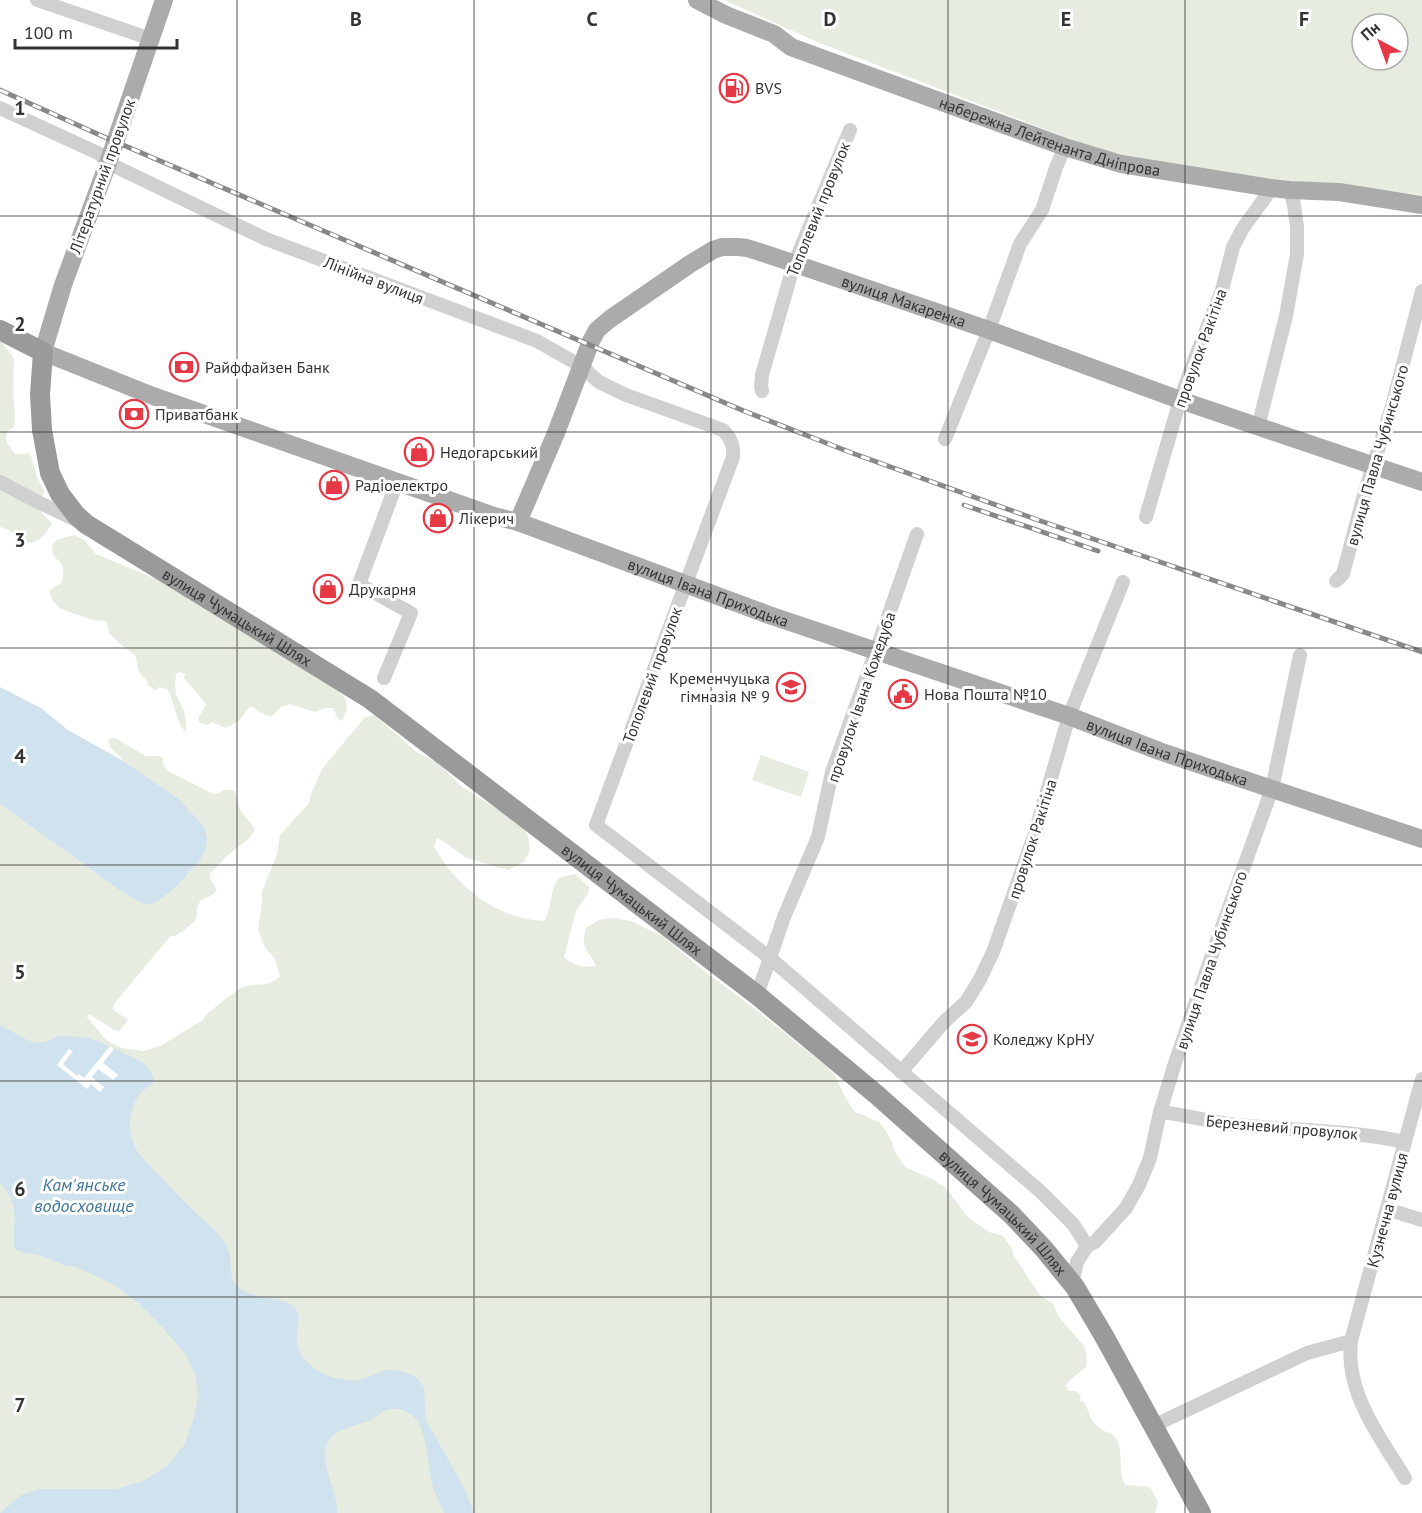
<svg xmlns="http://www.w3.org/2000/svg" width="1422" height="1513" font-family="'PT Sans',sans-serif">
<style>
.green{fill:#e6ecdf;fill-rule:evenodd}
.water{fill:#cfe2ee}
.pier{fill:#fff}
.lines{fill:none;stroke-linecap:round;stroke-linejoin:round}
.minor{stroke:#d0d0d0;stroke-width:14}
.major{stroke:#ababab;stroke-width:18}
.highway{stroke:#9a9a9a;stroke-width:20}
.rail-casing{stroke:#888;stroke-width:5}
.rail{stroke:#fff;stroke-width:3;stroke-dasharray:9;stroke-linecap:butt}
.grid{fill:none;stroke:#333;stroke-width:1.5;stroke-opacity:0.55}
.labels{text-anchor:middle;stroke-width:6;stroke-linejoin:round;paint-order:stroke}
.poi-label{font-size:16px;fill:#333;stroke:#fff;text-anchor:start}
.street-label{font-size:16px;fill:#333;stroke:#fff}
.water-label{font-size:18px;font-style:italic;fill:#3f7597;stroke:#fff}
.grid-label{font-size:20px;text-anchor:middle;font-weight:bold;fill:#333;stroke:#fff;stroke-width:6;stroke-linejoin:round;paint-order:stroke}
</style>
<rect width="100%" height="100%" fill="#fff"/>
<!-- green -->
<g class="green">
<path d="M724,0H1422V195C1365,189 1307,182 1250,176C1188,169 1125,164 1068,138L817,42ZM1362,24H1398V60H1362Z"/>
<path d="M0,340L12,355L14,360L13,394L15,416L14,427C4,432 4,439 10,447C12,450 13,453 17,454C18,454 25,453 27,453L31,456L37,477L44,491L40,508L42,513L52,524C46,534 33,549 21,540C14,535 9,528 0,527Z"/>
<path d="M74,535L84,540L96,554L151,577C165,581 179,590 190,600L300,666L338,691L346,699L347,708L342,721L338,719L333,708H324L315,712L290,704L281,707L271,717L257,711L254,707H249L238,722L225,728L212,722L208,725L200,723L198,719L206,704L184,678L185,674L181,672L176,673L175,685L176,694L184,711L186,723V732C177,725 174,700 167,689L159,687L156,691L148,685L147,681L139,672L135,655L120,644L108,632L109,629L106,621L92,620L61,609C55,604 49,597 50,590L61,583L63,579V569L62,565L53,555L52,546L56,540Z"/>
<path d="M374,715L418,753L438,763L462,787L520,823L528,836L530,850L524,862L508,870L467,858L444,842L437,838L434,847C457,887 497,919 544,921C552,911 550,884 560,878C563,876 570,875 575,874L589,887L588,894L576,911L564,957C573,965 582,968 596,966C593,957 585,951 584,943C583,939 585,932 586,928L599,920L613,918L631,921L662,936L709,975L746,1002L827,1067L835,1076L845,1097L855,1112L879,1122L884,1128L892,1142L894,1150L905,1167L932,1179L946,1188L968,1217L989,1232L1003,1236L1012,1249L1014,1256L1039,1294L1053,1304L1059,1317L1084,1346L1086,1353L1087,1360L1086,1367L1070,1380L1066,1385L1069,1391H1076L1081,1396L1079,1401L1085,1403C1088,1410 1090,1419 1096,1425C1102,1433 1114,1431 1118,1442C1123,1456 1118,1471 1125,1485L1150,1487L1158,1502L1155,1513H0V804L118,889L157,901L177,886L199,861L179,799L125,762L111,748L108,741L111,738H115L146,756H159L163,758V764L168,771L213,794H217L224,790H234C238,796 237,803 240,809C244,817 251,822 255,830L249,838L227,856L210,874V879L217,890C211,898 207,896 201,901C194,908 199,914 195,920C191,926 181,932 175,936H171L168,939L113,1005V1009C117,1014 123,1015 128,1020L119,1031L114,1030L89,1014L87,1017L105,1039L121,1048L144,1051L162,1045L203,1020L205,1016C213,1009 236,989 244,987C259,982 266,989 280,976L275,959L265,947L258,930L262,901V892L277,854L280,835L309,803L311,794L322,769L364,718Z"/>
<polygon points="761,755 809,772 801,797 752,780"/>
</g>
<!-- water -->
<g class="water">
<polygon points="0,687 41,708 68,730 125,762 179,799 204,827 207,839 206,849 199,861 177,886 157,902 148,904 139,902 118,889 0,804"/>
<path d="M0,1025L27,1040L38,1043L47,1041L58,1036H68L89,1038L105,1044L136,1059L146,1065L154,1077L153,1083C142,1091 135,1097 132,1111C128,1124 130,1138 137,1151C142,1158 149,1165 155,1171C170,1187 185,1202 200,1217C208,1224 217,1231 223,1240C225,1243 227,1248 229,1252C233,1266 226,1279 241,1289C255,1300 282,1296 293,1306C304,1315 296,1329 297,1340C298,1355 309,1365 320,1372C331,1378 348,1382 360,1380C369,1378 377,1372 386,1370C399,1368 421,1375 424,1389L426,1420L464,1488L474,1513H444C440,1505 436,1496 433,1487C428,1468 427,1435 417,1420C410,1410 394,1406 384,1411C378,1414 374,1419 368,1421C351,1428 329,1428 325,1450C322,1466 338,1494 337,1513H0L21,1495L40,1489H116L143,1481L167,1466L185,1444L194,1417L198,1397L196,1378L187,1356L164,1329L138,1303L113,1284L76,1267L67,1266L42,1256L18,1251L14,1247C13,1220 21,1205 0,1183Z"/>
</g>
<!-- pier -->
<polygon class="pier" points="110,1046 114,1049 103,1063 118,1075 113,1080 98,1069 92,1077 104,1087 100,1092 91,1084 87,1089 57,1065 69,1049 73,1051 63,1064 77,1076 79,1074 84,1078"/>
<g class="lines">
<!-- minor -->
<g class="minor">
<polyline points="37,0 151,39"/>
<path d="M0,108L100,154L108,163L266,239L537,341L581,366L599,382L626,395L723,430C731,439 734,445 733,457L596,825L770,958L1041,1192L1073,1224L1087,1246"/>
<polyline points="762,391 761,387 762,375 794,264 850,130"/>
<polyline points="1258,427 1286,316 1297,254 1297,227 1294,205 1290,190"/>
<polyline points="945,439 989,330 1020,244 1042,210 1057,165 1065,147"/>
<polyline points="0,482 38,502 78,521"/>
<polyline points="1146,517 1180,400 1195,358 1222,290 1233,247 1243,228 1272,188"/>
<polyline points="1336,581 1343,574 1365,491 1392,406 1422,291"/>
<polyline points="384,678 411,613 359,584 397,482"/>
<polyline points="757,995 770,958 784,917 818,837 832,772 876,651 917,534"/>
<polyline points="901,1072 944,1022 966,1002 979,981 993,952 1035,833 1069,716 1123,582"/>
<path d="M1160,1112C1183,1114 1205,1121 1229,1124C1288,1131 1347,1129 1405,1142"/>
<polyline points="1387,1209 1422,1220"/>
<polyline points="1087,1246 1095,1242 1126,1208 1139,1185 1150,1158 1160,1112 1175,1063 1214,949 1272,789 1300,655"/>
<polyline points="1072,1283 1077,1262 1087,1246"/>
<path d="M1351,1341C1345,1392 1379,1436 1405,1478"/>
<polyline points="1153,1426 1307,1353 1351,1341 1422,1079"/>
</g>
<!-- major -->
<g class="major">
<path id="s1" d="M164,0L108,163L63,285L43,352L153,396L494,516L518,522L769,615L1069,716L1159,751L1272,789L1422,839"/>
<path id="s2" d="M697,0L726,15L774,34L791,47L1065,147L1121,164L1272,188L1290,190L1339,192L1422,205"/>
<path id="s3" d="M518,522L556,433L591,341L597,330L610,319L690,264L713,250L722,247H738L747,248L769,255L989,330L1180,400L1422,482"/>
</g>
<!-- highway -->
<path class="highway" id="s4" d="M0,330L43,352L40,394L42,430L50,473L60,494L76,515L86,524L370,699L757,995L877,1095L1012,1215L1044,1249L1075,1287L1104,1336L1201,1513"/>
<!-- rail casing -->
<g class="rail-casing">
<g id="rail">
<polyline points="0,90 102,136 744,411 852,453 1035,519 1422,652"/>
<polyline points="964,505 1098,551"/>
</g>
</g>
<!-- rail -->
<use href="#rail" class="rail"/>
</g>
<!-- grid -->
<path class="grid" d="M237,0V1513M474,0V1513M711,0V1513M948,0V1513M1185,0V1513M0,216H1422M0,432H1422M0,648H1422M0,865H1422M0,1081H1422M0,1297H1422"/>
<!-- icons -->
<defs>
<g id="fuel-ring" transform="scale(1.5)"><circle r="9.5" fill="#fff" stroke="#e63946" stroke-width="1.5"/><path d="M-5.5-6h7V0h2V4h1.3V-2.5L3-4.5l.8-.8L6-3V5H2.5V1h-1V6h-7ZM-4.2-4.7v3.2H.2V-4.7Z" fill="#e63946"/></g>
<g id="bank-ring" transform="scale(1.5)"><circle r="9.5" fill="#fff" stroke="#e63946" stroke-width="1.5"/><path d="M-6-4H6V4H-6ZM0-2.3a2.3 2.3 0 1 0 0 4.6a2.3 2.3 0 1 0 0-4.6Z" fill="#e63946"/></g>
<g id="shop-ring" transform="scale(1.5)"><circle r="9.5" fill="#fff" stroke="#e63946" stroke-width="1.5"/><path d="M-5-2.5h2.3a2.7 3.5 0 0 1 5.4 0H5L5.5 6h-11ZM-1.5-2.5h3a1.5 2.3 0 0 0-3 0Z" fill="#e63946"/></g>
<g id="school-ring" transform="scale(1.5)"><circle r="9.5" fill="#fff" stroke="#e63946" stroke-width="1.5"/><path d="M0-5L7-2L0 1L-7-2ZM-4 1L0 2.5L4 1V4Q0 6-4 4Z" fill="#e63946"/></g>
<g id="civic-ring" transform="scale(1.5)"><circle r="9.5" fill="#fff" stroke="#e63946" stroke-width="1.5"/><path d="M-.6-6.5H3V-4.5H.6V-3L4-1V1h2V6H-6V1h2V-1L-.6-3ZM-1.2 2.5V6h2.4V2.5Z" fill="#e63946"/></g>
</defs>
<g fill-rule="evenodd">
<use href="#fuel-ring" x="734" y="88"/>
<use href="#bank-ring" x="184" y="367"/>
<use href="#bank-ring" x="134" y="414"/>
<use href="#shop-ring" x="419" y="452"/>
<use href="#shop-ring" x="334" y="485"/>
<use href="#shop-ring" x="438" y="518"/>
<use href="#shop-ring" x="328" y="589"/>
<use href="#school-ring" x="791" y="687"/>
<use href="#civic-ring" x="903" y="694"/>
<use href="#school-ring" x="972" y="1039"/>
</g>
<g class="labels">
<!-- poi labels -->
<g class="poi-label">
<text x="755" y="94">BVS</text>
<text x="205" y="373">Райффайзен Банк</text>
<text x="155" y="420">Приватбанк</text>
<text x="440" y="458">Недогарський</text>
<text x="355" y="491">Радіоелектро</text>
<text x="459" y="524">Лікерич</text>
<text x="349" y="595">Друкарня</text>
<text x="770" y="684" text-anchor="end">Кременчуцька<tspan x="770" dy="18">гімназія № 9</tspan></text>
<text x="924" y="700">Нова Пошта №10</text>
<text x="993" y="1045">Коледжу КрНУ</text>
</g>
<!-- street labels -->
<g class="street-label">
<text dy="6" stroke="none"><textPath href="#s2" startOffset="380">набережна Лейтенанта Дніпрова</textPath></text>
<text transform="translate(102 176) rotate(-70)" y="6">Літературний провулок</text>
<text transform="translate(818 209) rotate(-68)" y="6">Тополевий провулок</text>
<text transform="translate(374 280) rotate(21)" y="6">Лінійна вулиця</text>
<text dy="6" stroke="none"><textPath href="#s3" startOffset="549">вулиця Макаренка</textPath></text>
<text transform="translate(1200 348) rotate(-70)" y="6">провулок Ракітіна</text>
<text transform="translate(1377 455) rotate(-74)" y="6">вулиця Павла Чубинського</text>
<text dy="6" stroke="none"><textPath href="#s1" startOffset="1080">вулиця Івана Приходька</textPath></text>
<text dy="6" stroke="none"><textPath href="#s4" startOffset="411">вулиця Чумацький Шлях</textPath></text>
<text transform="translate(652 675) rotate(-70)" y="6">Тополевий провулок</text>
<text transform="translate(861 697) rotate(-71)" y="6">провулок Івана Кожедуба</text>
<text dy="6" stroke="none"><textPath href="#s1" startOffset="1566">вулиця Івана Приходька</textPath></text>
<text transform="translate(1032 839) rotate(-72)" y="6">провулок Ракітіна</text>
<text dy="6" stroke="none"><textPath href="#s4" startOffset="897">вулиця Чумацький Шлях</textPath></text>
<text transform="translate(1211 960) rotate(-71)" y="6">вулиця Павла Чубинського</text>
<text transform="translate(1282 1127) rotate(5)" y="6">Березневий провулок</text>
<text transform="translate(1387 1210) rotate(-75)" y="6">Кузнечна вулиця</text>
<text dy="6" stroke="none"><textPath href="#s4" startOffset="1383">вулиця Чумацький Шлях</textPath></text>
</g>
<!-- water labels -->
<g class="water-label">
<text x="84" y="1191">Кам'янське<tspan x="84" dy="21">водосховище</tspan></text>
</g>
</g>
<g class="grid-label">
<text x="356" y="26">B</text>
<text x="592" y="26">C</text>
<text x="830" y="26">D</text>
<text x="1066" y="26">E</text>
<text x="1304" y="26">F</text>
<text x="20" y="115">1</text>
<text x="20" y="331">2</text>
<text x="20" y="547">3</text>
<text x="20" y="763">4</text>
<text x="20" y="979">5</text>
<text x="20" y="1196">6</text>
<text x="20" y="1412">7</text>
</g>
<!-- north arrow -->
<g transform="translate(1380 42) rotate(319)"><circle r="28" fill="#ffffff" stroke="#adadad" stroke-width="1.5"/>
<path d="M0-4.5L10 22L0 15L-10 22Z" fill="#e63946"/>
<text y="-9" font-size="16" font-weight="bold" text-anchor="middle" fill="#333333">Пн</text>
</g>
<!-- scale -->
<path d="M15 39v9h162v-9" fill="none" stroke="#333333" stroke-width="3"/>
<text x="24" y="39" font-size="18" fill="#333333" stroke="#ffffff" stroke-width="4.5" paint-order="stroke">100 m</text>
</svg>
